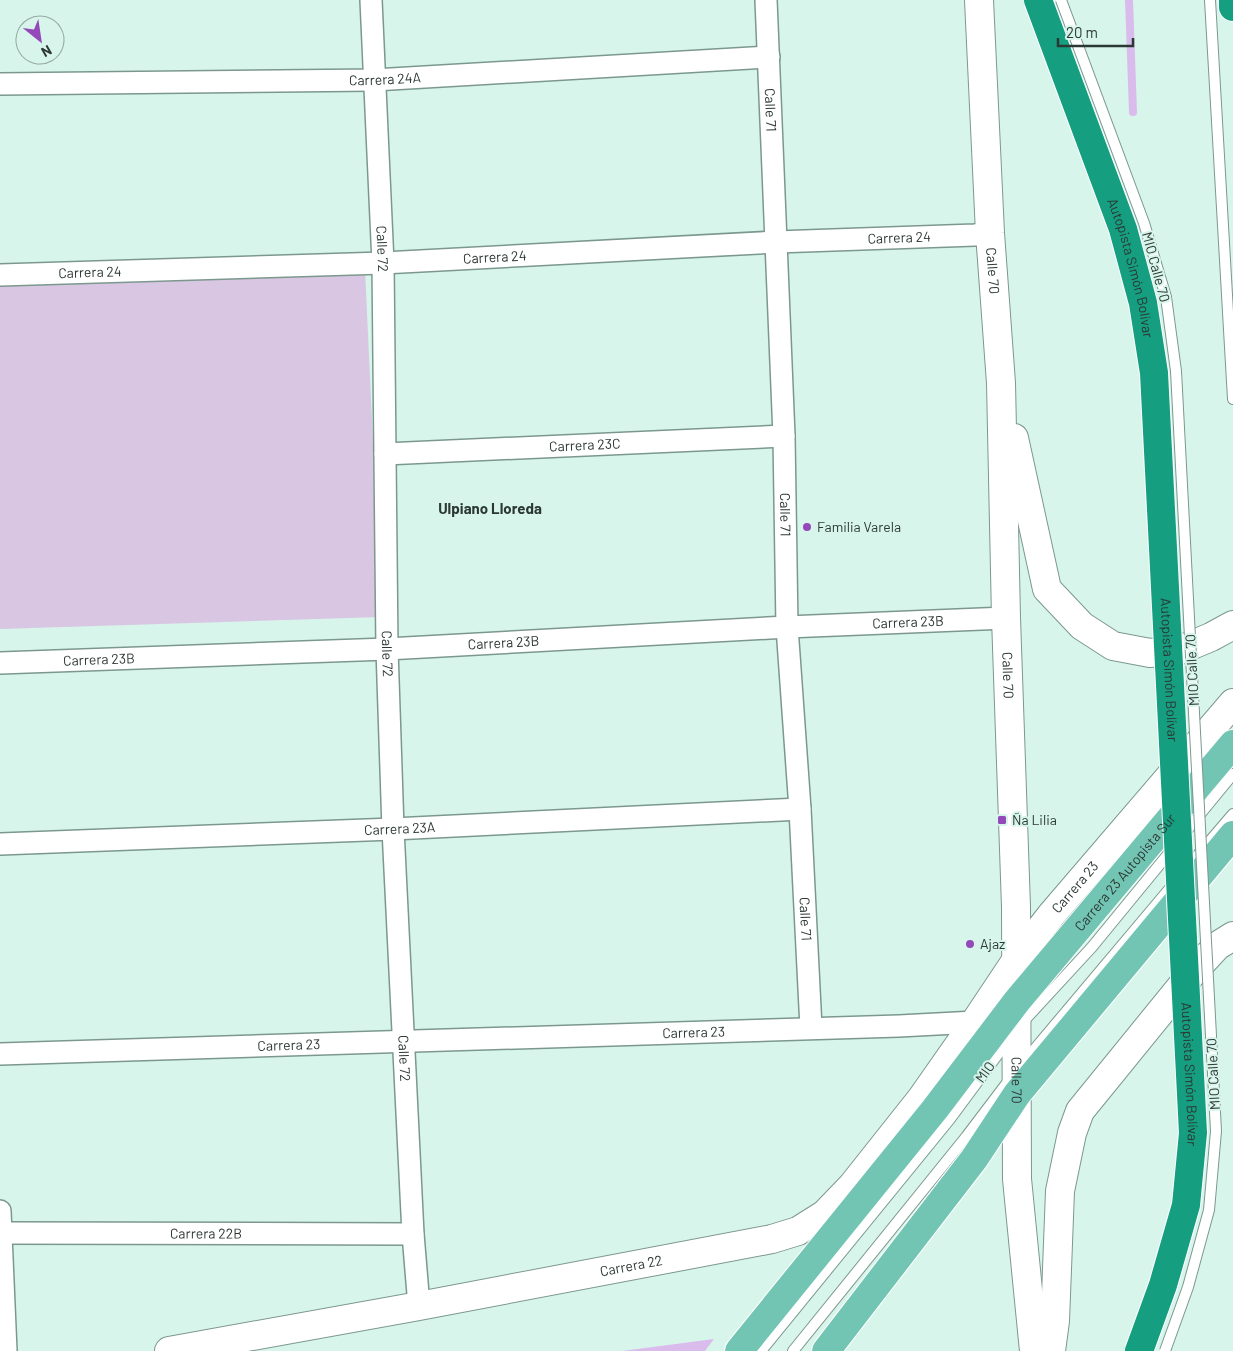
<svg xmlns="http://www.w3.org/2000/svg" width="1233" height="1351" font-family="Barlow,sans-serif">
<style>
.green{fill:#d8c6e3}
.water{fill:#dabcec}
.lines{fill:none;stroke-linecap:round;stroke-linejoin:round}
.stream{stroke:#dabcec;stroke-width:8}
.lane-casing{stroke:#7c988e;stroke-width:12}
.street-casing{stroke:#7c988e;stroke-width:24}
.secondary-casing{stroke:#7c988e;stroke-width:30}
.primary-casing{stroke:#fff;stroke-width:30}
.highway-casing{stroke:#fff;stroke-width:30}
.lane{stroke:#fff;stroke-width:10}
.street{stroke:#fff;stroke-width:21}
.secondary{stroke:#fff;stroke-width:28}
.primary{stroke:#73c5b3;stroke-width:28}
.highway{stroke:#159f80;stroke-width:28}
.lane-bridge-casing{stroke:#7c988e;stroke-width:12;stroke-linecap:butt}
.highway-bridge-casing{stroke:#fff;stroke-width:30;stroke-linecap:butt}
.lane-bridge{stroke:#fff;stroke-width:10}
.highway-bridge{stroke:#159f80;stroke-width:28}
.poi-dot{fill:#9448ba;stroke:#d8f5eb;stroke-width:2}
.labels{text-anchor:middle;stroke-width:4;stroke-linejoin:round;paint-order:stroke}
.street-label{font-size:14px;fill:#2c3834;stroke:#d8f5eb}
.poi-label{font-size:14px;fill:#2c3834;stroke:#d8f5eb;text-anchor:start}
.neighbourhood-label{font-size:15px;font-weight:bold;fill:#2c3834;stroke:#d8f5eb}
</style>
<rect width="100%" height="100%" fill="#d8f5eb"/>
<!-- green -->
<polygon class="green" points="365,269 381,617 0,629 0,282"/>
<!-- water -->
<polygon class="water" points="714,1339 705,1351 622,1351"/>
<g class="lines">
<!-- stream -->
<polyline class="stream" points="1129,0 1133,112"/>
<!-- lane casing -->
<g class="lane-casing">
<g id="lane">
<polyline points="1210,0 1233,399"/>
<polyline points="1183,835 1233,774"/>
<polyline points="1185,870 1233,814"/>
<polyline points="1022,1023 1092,947 1174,847"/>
<polyline points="1022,1064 1176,881"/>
<polyline points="761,1351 950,1119 1010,1038"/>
<polyline points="793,1351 966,1137 1010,1079"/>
</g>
</g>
<!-- street casing -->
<g class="street-casing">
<g id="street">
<path id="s1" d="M371,0L383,263L387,649L393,829L413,1234L419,1306"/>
<path id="s2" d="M766,0L784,436L787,627L800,809L811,1028"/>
<path id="s3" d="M0,84L374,80L769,57"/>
<path id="s4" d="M0,275L383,263L776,242L975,235L990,233"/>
<path id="s5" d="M385,454L784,436"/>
<path id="s6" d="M0,663L387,649L787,627L1006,618"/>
<path id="s7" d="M0,844L393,829L800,809"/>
<path id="s8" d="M0,1054L899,1026L975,1022"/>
<polyline points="0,1211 6,1351"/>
<path id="s9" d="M0,1233L413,1234"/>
</g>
</g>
<!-- secondary casing -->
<g class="secondary-casing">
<g id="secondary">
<path id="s10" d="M979,0L990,233L1001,383L1006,618L1016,907L1017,1179L1034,1351"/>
<polyline points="1014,438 1047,589 1082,626 1113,646 1150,653 1180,650 1211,637 1233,625"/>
<path id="s11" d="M975,1022L1017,959L1052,914L1233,703"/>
<path id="s12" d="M169,1351L419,1306L772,1239L798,1231L825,1214L852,1186L921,1099L975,1022H999"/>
<polyline points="1051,1351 1055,1321 1060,1191 1072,1133 1080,1111 1193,972 1217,946 1233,936"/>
</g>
</g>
<!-- primary casing -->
<g class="primary-casing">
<g id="primary">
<path id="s13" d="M739,1351L935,1109L1017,1001L1233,744"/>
<polyline points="826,1351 974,1159 1017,1094 1233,835"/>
</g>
</g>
<!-- highway casing -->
<g class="highway-casing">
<polyline id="highway" points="1233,0 1233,7"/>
</g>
<!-- lane -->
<use href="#lane" class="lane"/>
<!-- street -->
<use href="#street" class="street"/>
<!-- secondary -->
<use href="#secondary" class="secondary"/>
<!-- primary -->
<use href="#primary" class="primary"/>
<!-- highway -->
<use href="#highway" class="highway"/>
<!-- lane-bridge casing -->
<g class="lane-bridge-casing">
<polyline id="lane-bridge" points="1061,0 1144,223 1166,297 1176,371 1216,1131 1209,1210 1188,1287 1165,1351"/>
</g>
<!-- highway-bridge casing -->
<g class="highway-bridge-casing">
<g id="highway-bridge">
<path id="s14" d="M1038,0L1123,229L1143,303L1154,373L1193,1133L1186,1205L1163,1285L1139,1351"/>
</g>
</g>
<!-- lane-bridge -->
<use href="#lane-bridge" class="lane-bridge"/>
<!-- highway-bridge -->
<use href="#highway-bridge" class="highway-bridge"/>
</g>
<!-- markers -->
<g class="poi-dot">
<circle cx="807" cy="527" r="5"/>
<rect x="997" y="815" width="10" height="10" rx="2.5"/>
<circle cx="970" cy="944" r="5"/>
</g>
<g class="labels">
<!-- street labels -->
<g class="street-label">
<text dy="5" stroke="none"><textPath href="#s3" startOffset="385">Carrera 24A</textPath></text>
<text dy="5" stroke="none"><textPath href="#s2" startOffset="110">Calle 71</textPath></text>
<text dy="5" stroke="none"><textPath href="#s4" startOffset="900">Carrera 24</textPath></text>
<text dy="5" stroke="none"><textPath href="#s1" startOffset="249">Calle 72</textPath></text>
<text dy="5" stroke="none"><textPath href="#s4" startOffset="495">Carrera 24</textPath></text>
<text transform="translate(1156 267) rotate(75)" y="5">MIO Calle 70</text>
<text dy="5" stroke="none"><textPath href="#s14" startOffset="284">Autopista Simón Bolívar</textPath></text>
<text dy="5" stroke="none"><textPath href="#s10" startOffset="271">Calle 70</textPath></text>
<text dy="5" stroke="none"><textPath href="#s4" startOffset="90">Carrera 24</textPath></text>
<text dy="5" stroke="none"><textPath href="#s5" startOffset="200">Carrera 23C</textPath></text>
<text dy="5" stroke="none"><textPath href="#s2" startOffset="515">Calle 71</textPath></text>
<text dy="5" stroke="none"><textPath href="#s6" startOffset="909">Carrera 23B</textPath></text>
<text dy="5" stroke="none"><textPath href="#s6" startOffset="504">Carrera 23B</textPath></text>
<text dy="5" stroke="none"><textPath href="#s1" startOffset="654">Calle 72</textPath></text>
<text dy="5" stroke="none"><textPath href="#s6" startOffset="99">Carrera 23B</textPath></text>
<text dy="5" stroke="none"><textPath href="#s14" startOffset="689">Autopista Simón Bolívar</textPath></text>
<text transform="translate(1192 670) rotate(-93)" y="5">MIO Calle 70</text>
<text dy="5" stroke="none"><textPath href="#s10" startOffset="676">Calle 70</textPath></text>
<text dy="5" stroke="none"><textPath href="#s7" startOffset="400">Carrera 23A</textPath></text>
<text dy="5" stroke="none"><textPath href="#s13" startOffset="615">Carrera 23 Autopista Sur</textPath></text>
<text dy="5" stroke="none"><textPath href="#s11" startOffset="168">Carrera 23</textPath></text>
<text dy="5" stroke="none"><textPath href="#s2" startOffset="920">Calle 71</textPath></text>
<text dy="5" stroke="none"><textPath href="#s8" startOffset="694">Carrera 23</textPath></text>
<text dy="5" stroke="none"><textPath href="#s8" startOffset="289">Carrera 23</textPath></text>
<text dy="5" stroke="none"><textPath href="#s1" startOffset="1059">Calle 72</textPath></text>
<text transform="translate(985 1072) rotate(-54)" y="5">MIO</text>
<text transform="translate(1213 1074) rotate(-93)" y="5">MIO Calle 70</text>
<text dy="5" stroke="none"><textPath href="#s14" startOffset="1094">Autopista Simón Bolívar</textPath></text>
<text dy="5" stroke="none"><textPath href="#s10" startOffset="1081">Calle 70</textPath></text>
<text dy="5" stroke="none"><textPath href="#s9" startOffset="206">Carrera 22B</textPath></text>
<text dy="5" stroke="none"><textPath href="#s12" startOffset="470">Carrera 22</textPath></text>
</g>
<!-- poi labels -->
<g class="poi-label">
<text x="817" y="532">Familia Varela</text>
<text x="1012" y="825">Ña Lilia</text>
<text x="980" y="949">Ajaz</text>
</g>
<!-- neighbourhood labels -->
<g class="neighbourhood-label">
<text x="490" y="514">Ulpiano Lloreda</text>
</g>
</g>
<!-- north arrow -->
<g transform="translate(40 40) rotate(150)"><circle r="24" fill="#d8f5eb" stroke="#93a9a2"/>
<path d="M0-4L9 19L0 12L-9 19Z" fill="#9448ba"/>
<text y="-8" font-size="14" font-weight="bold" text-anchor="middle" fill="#2c3834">N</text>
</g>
<!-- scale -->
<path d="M1058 38v8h75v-8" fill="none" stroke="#2c3834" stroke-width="2.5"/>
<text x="1066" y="38" font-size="15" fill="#2c3834" stroke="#d8f5eb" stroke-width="4" paint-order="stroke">20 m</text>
</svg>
